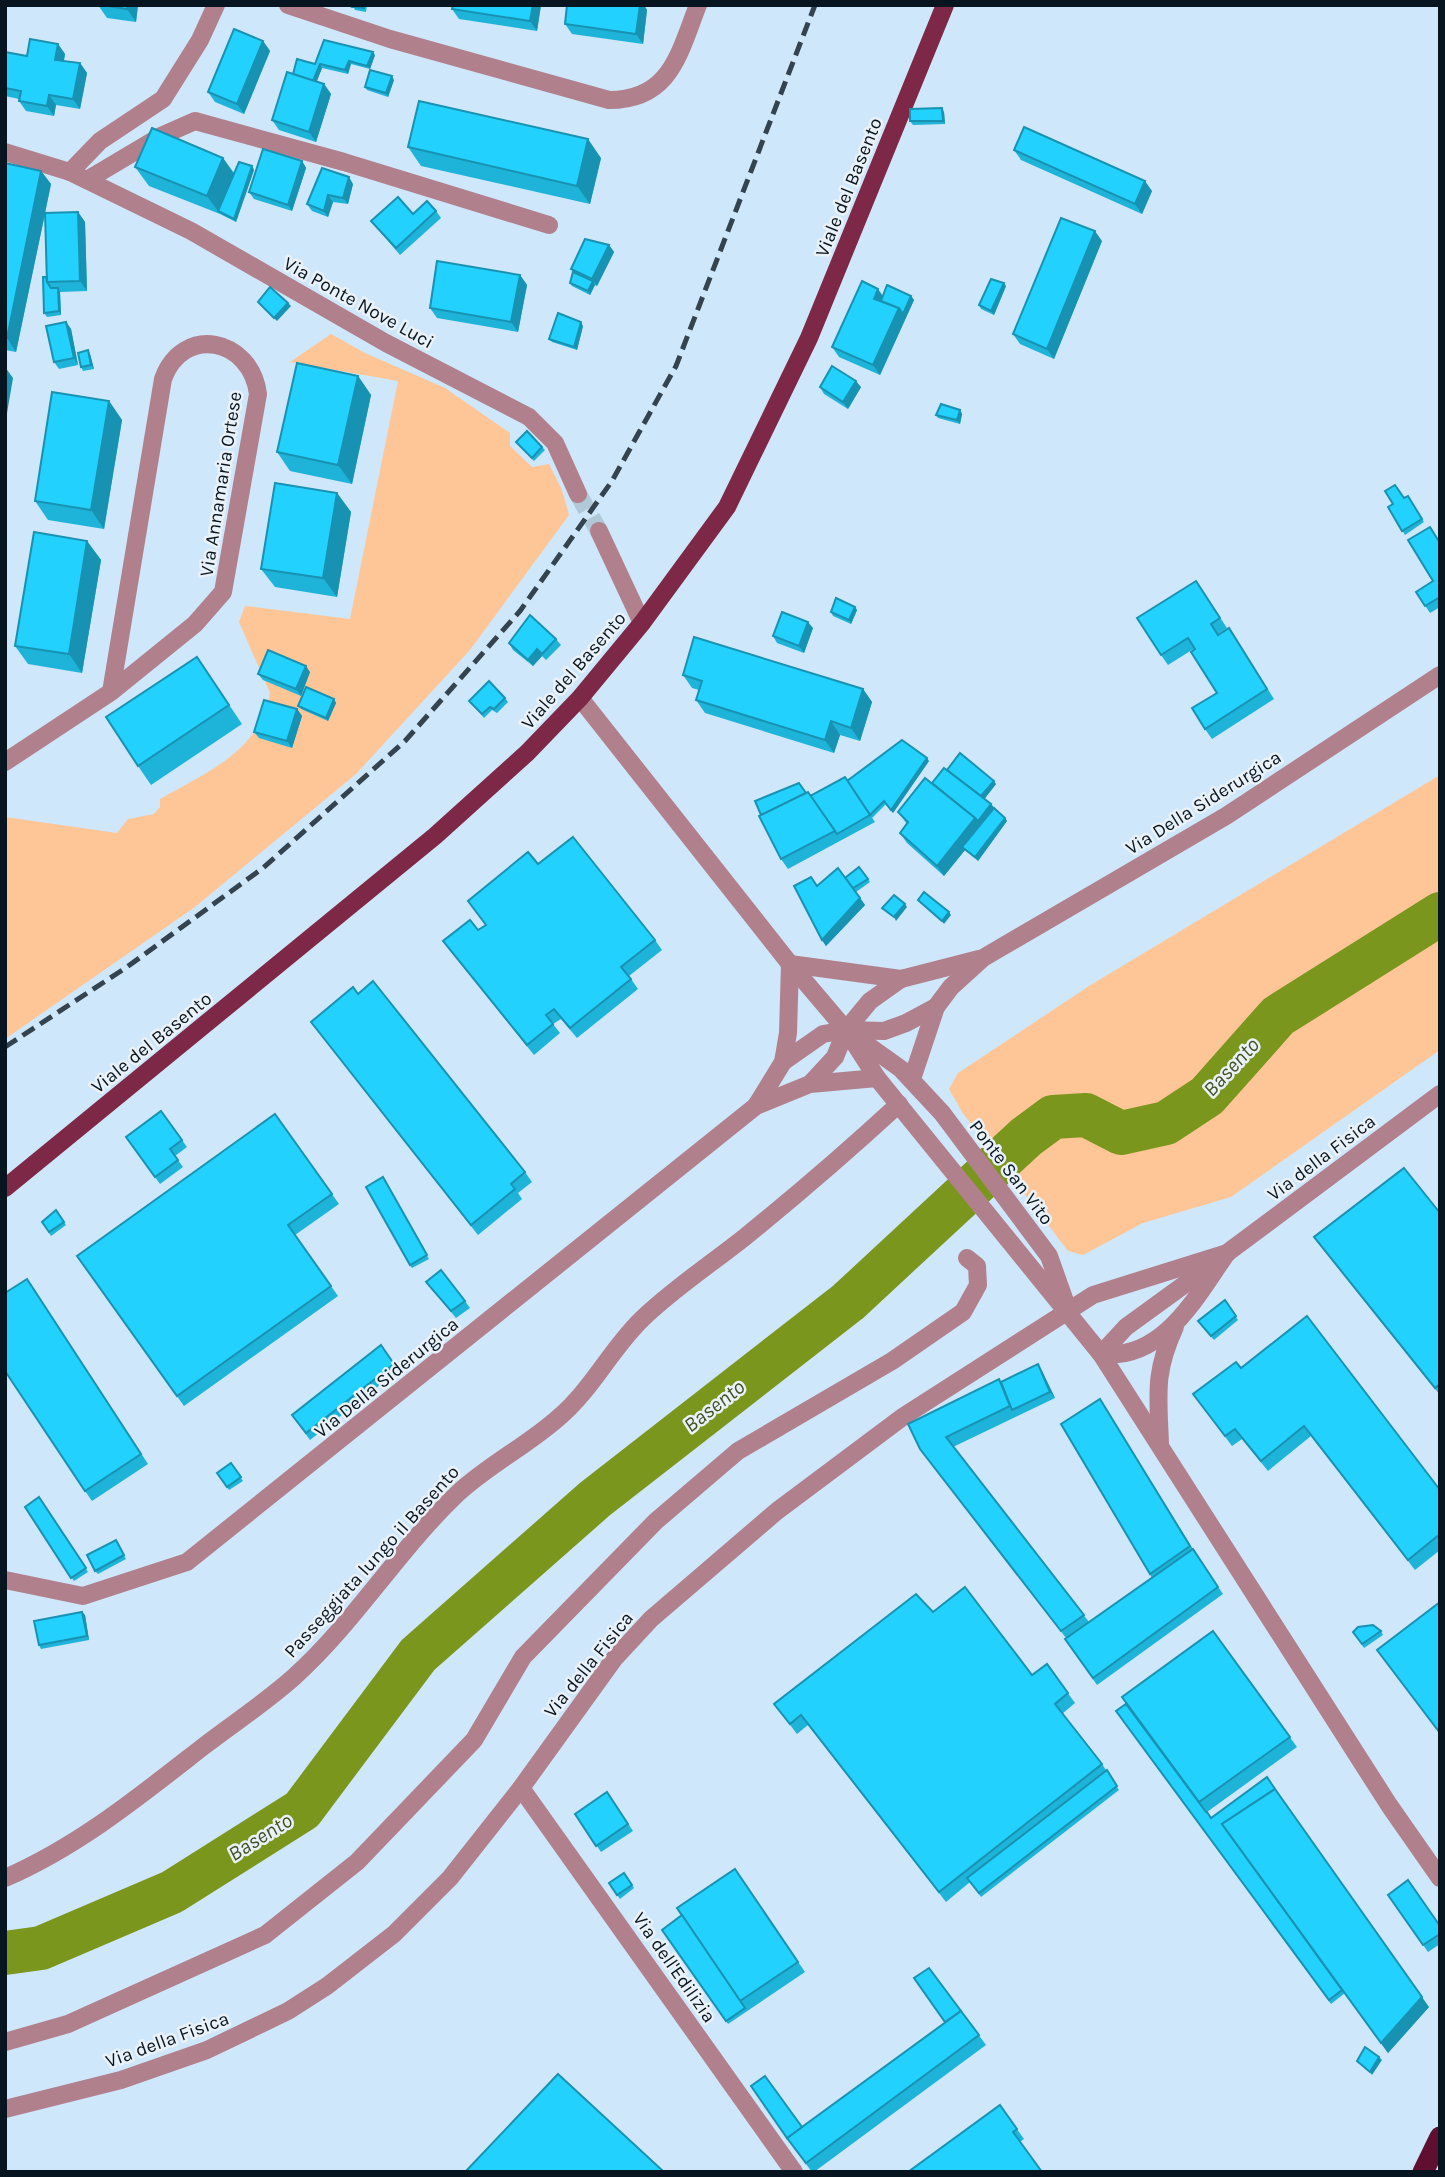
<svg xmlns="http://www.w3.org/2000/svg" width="1445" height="2177" font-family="Karla,sans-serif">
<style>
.green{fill:#fec697}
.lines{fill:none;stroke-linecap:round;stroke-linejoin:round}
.river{stroke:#7b961d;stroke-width:44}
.minor-tunnel{stroke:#b1c8d9;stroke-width:18;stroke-dasharray:18 9;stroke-linecap:butt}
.minor{stroke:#b1808d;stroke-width:18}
.major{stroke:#7e2847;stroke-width:18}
.highway{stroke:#5f1030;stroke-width:21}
.rail{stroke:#334350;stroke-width:5;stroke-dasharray:14 7;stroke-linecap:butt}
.wall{fill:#1eb4da}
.shaded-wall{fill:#1892b2}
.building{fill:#23d1fe;stroke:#1892b2;stroke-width:2}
.labels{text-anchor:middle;stroke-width:5;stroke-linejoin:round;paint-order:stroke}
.street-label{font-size:19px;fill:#071520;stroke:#eaf2f8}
.water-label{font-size:21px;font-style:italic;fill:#445023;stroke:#eaf2f8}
</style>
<rect width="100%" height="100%" fill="#cfe7fa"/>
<!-- green -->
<g class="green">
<path d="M331,334L365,353L445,388L510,433V446L532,467L549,464L562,490L569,515L470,650L356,774L195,907L5,1039V817L117,833L128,819L154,814L160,807V799C205,773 261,751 270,693L239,622L245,606L350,619L398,381L290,362Z"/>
<polygon points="1440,775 1440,1050 1231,1197 1143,1223 1083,1255 1068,1251 962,1112 949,1089 958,1073 1089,986"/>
</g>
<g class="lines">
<!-- river -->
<polyline class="river" points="5,1953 41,1948 172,1892 302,1810 418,1655 595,1499 848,1302 1026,1137 1053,1117 1086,1115 1121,1133 1166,1123 1207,1096 1278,1016 1440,914"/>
<!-- minor-tunnel -->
<polyline class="minor-tunnel" points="578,494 599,531"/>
<!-- minor -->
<g class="minor">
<path d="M288,5L390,39L609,100C671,100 679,53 698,5"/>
<polyline points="5,152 70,172 191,231 386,343 529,417 555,443 578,494"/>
<polyline points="70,172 100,141 163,99 200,40 216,5"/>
<polyline points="87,180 161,136 195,121 344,162 549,225"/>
<polyline points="599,531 642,623"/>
<polyline points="580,698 790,964 846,1030 877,1078 1101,1354 1389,1805 1440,1878"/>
<path d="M5,762L111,692L195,624L223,592L258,394C251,338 183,324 163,379L111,692"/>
<polyline points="790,964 901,979 979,959"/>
<polyline points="852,1034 901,1069 942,1113 1049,1256 1066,1304"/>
<polyline points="783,1062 823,1034 846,1030 884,1031 906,1023 936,1007"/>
<polyline points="912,1079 936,1007 951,987 983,958 1226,816 1440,675"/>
<polyline points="810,1084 835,1057 846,1030 870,1001 901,979"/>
<polyline points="756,1106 783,1062 788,1033 790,964"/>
<path d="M1101,1354C1163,1361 1196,1297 1227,1253"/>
<polyline points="1101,1354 1126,1327 1210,1266"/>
<path d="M1160,1443C1158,1394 1154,1372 1175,1327"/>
<polyline points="5,1580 83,1596 187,1562 756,1106 810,1084 877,1078"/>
<polyline points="521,1788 794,2172"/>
<path d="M5,1878C79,1846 141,1795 204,1746C234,1723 266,1702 294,1677C355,1622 398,1550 457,1494C488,1465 525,1447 557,1419C592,1390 610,1350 642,1319C673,1289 711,1264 745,1237C798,1194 849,1150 899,1104"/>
<polyline points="5,2042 68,2024 265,1935 357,1862 474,1740 523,1657 656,1521 738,1451 892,1361 963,1312 978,1285 977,1266 967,1258"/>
<polyline points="5,2109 121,2080 207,2050 288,2011 327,1986 394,1934 450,1878 521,1788 614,1659 651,1619 777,1511 904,1416 1093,1295 1227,1253 1440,1094"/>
</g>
<!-- major -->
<polyline class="major" points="5,1188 435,836 527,753 580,698 642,623 727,507 809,338 945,5"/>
<!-- highway -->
<polyline class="highway" points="1423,2172 1440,2137"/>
<!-- rail -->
<polyline class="rail" points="5,1047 127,967 263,868 405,741 520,611 612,481 676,366 815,5"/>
</g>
<!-- wall -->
<g class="wall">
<polygon points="98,5 138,5 136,22 107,18"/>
<polygon points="353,5 367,5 366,12 355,10"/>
<polygon points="541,5 537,31 459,19 452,9"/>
<polygon points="567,5 644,5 647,10 643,44 572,34 565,24"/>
<polygon points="263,41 270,51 244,114 215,102 208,92"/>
<polygon points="58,44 65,54 64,61 80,63 87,73 80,109 56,105 54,116 26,111 19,101 19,99 5,96 5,52 27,56"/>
<polygon points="375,55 370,69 351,64 348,74 322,68 316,82 324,84 331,94 316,142 279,130 272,120 293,74 315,64"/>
<polygon points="394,80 388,97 367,90 365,87"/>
<polygon points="944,112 945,124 913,125 910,121"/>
<polygon points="408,147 601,158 590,204 421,166"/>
<polygon points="1014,150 1152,191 1142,214 1021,160"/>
<polygon points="223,158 234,173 252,166 254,170 236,222 220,214 149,186 135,167"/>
<polygon points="302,161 306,168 292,211 254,199 249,192"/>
<polygon points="5,163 41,171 51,184 45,213 78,212 85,222 87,291 60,292 61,315 47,317 44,313 46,277 45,214 16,352 5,350"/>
<polygon points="353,184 348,204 333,202 328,217 312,211 307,204"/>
<polygon points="436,211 441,218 400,255 371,221 413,214"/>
<polygon points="1102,241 1054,359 1020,344 1013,334"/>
<polygon points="609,245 614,252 597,286 595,285 590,295 572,286 570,283 573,272 571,269"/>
<polygon points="520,275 527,285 518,332 437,318 430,308"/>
<polygon points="1006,286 994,315 981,309 979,305"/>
<polygon points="883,295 911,296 914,300 880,375 839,357 832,347"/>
<polygon points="66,322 71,329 78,365 59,369 54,362"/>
<polygon points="583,326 577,350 552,342 549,339"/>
<polygon points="90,354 94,369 83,371 81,367"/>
<polygon points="358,376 371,395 352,484 290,471 277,452"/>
<polygon points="820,387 861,387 848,409 824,394"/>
<polygon points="109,401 122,420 104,529 48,520 35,501"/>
<polygon points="960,410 962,414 960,424 938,418 936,415"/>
<polygon points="516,442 542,447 545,450 534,461"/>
<polygon points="337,493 351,512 337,597 275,587 261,569"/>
<polygon points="1408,496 1424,522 1405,535 1388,507"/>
<polygon points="87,541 101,560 82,673 28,664 15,646"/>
<polygon points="1440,542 1440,607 1430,613 1416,592 1433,581"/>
<polygon points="1196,581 1227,628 1218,634 1218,635 1229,628 1274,699 1212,739 1205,729 1217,693 1195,649 1195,648 1168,665 1161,655"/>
<polygon points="855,607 857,610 851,624 833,616 831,612"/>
<polygon points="813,628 804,653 777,643 773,636"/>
<polygon points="556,639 561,645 546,660 542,656 533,666 513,650 509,643"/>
<polygon points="197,657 242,724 151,785 138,766"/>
<polygon points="310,672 301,696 263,680 258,674"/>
<polygon points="683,675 863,689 872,702 860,741 840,735 834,753 705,713 696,700 699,690 692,688"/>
<polygon points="505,698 508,702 497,713 492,710 484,718 469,701"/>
<polygon points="334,699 336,703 328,721 301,709 298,706"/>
<polygon points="297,709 302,716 292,748 259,738 254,732"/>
<polygon points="929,761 893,813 886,804 872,818 857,795 875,822 788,869 781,859 806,793 810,796 847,781"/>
<polygon points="947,770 996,784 984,799 991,804 1007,821 978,861 965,850 944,876 907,843 900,833 907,824 898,812"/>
<polygon points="538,864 655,940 662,950 629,976 638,989 577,1038 561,1019 553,1024 560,1033 534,1055 443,941 478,930 486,925 468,901"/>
<polygon points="859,867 870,882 856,892 865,905 826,946 822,940 845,878"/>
<polygon points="311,1022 525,1172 532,1182 518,1193 522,1199 478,1235"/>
<polygon points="161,1111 187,1147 175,1156 183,1167 160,1184 126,1137"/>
<polygon points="275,1114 339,1204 295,1235 338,1296 184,1406 77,1256"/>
<polygon points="385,1180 429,1259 412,1268 410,1265"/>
<polygon points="56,1210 66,1225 51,1236 42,1222"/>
<polygon points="1440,1213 1440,1395 1314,1237"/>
<polygon points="426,1282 465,1301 470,1308 456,1318"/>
<polygon points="34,1289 148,1464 92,1501 85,1491"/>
<polygon points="1225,1300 1238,1320 1214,1340 1198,1321"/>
<polygon points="381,1345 399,1370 310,1440 292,1415"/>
<polygon points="1241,1368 1440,1490 1440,1550 1415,1570 1311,1436 1268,1471 1242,1439 1232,1446 1193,1394"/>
<polygon points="1042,1371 1055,1398 953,1447 1089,1622 1152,1578 1061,1424 1100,1399 1197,1556 1223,1594 1097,1685 1065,1639 1066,1638 920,1449 999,1379 1001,1382"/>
<polygon points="231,1463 243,1481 229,1490 217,1473"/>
<polygon points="39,1497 88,1572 74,1581 25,1507"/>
<polygon points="118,1543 126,1559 98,1574 95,1571"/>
<polygon points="82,1612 85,1615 89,1640 41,1649 39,1645"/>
<polygon points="933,1612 1032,1675 1047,1664 1075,1703 1062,1714 1102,1764 1119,1790 981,1897 970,1882 946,1902 808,1725 797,1734 774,1704"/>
<polygon points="1213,1631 1297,1747 1207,1812 1211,1818 1429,2007 1388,2053 1272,1894 1345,1993 1331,2004 1116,1711 1126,1704"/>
<polygon points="1381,1631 1383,1635 1364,1648 1353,1632"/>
<polygon points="607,1792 633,1831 601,1852 575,1814"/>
<polygon points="735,1869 805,1972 728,2024 662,1930 682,1915"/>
<polygon points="624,1873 634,1888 620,1899 609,1883"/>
<polygon points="1388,1895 1440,1926 1440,1944 1428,1952"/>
<polygon points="961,2011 986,2045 814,2172 812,2172 794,2148 751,2086 802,2127"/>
<polygon points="1000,2105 1024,2139 1020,2142 908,2172"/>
</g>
<!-- shaded-wall -->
<g class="shaded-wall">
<polygon points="128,5 138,5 136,22 127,9"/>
<polygon points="533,5 541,5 537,31 530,21"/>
<polygon points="640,5 644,5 647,10 643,44 636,34"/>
<polygon points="263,41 270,51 244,114 237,104"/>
<polygon points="58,44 65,54 62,70 55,60"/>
<polygon points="373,52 375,55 370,69 367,66"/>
<polygon points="349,61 351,64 348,74 345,70"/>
<polygon points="80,63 87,73 80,109 73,99"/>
<polygon points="320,64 322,68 314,89 311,85"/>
<polygon points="392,76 394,80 388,97 386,93"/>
<polygon points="324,84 331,94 316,142 309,132"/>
<polygon points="49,95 56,105 54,116 47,106"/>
<polygon points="942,108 944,112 945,124 943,121"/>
<polygon points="588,139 601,158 590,204 577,186"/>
<polygon points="223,158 236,177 218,211 207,196"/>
<polygon points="302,161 306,168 292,211 288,205"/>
<polygon points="252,166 254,170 236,222 234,219"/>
<polygon points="41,171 51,184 16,352 7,338"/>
<polygon points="349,177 353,184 348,204 343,198"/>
<polygon points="1145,181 1152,191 1142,214 1135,204"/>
<polygon points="328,195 333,202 328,217 324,211"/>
<polygon points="78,212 85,222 87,291 80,281"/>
<polygon points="1095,231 1102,241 1054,359 1047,349"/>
<polygon points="609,245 614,252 597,286 592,279"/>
<polygon points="520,275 527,285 518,332 511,322"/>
<polygon points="593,281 595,285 590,295 588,291"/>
<polygon points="1004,283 1006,286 994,315 991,311"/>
<polygon points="58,288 60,292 61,315 59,311"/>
<polygon points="878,289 885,299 882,307 874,299"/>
<polygon points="911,296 914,300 880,375 873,365 899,308"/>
<polygon points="288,303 291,306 277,321 274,318"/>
<polygon points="66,322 71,329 78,365 74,358"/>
<polygon points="581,322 583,326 577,350 574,347"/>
<polygon points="88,350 90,354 94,369 91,365"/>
<polygon points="5,367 13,378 5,425"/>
<polygon points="358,376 371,395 352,484 338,465"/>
<polygon points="856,381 861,387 848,409 843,402"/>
<polygon points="109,401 122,420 104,529 91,510"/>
<polygon points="960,410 962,414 960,424 957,420"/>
<polygon points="337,493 351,512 337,597 323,578"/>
<polygon points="87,541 101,560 82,673 69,654"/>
<polygon points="855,607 857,610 851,624 849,620"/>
<polygon points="808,622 813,628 804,653 799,646"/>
<polygon points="537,649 542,656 533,666 528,660"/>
<polygon points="306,666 310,672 301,696 296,689"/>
<polygon points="863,689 872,702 860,741 851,728"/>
<polygon points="334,699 336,703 328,721 326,718"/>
<polygon points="297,709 302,716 292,748 287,741"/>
<polygon points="831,721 840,735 834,753 825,740"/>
<polygon points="927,758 929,761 893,813 891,810"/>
<polygon points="994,781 996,784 983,801 980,797"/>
<polygon points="991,804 996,811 962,847 965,850 944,876 937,866 975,818"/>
<polygon points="1005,818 1007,821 978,861 975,857"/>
<polygon points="860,898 865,905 826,946 822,940"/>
<polygon points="905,904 907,907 896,921 894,917"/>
<polygon points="949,912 951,915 944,924 942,921"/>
<polygon points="1038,1364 1042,1371 1055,1398 1050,1392"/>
<polygon points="1100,1399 1197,1556 1223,1594 1190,1546"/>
<polygon points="82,1612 85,1615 89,1640 87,1636"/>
<polygon points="1422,1997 1429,2007 1388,2053 1381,2043"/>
<polygon points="1379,2057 1382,2060 1372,2075 1370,2072"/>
</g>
<!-- building -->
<g class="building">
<polygon points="101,5 128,5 127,9"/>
<polygon points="353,5 364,5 364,8 352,7"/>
<polygon points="453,5 533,5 530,21 452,9"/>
<polygon points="567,5 640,5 636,34 565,24"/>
<polygon points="234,29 263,41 237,104 208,92"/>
<polygon points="30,39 58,44 55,60 80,63 73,99 49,95 47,106 19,101 21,91 5,88 5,52 27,56"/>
<polygon points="324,40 373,52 367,66 349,61 345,70 320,64 313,81 293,74 297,59 315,64"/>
<polygon points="370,70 392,76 386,93 365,87"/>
<polygon points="287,72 324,84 309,132 272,120"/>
<polygon points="419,101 588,139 577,186 408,147"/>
<polygon points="942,108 943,121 910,121 910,109"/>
<polygon points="1024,127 1145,181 1135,204 1014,150"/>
<polygon points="152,128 223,158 207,196 135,167"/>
<polygon points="263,149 302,161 288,205 249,192"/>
<polygon points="239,162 252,166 234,219 218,211"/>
<polygon points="5,163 41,171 7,338 5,338"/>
<polygon points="322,168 349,177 343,198 328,195 324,211 307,204"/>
<polygon points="398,197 413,214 427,201 436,211 396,248 371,221"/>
<polygon points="78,212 80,281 47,282 45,213"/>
<polygon points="1061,218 1095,231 1047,349 1013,334"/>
<polygon points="585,239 609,245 592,279 571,269"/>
<polygon points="437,261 520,275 511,322 430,308"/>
<polygon points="573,272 593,281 588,291 570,283"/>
<polygon points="43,277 46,277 47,282 51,288 58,288 59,311 44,313"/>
<polygon points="991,279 1004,283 991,311 979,305"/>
<polygon points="862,281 878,289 874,299 899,308 873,365 832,347"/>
<polygon points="887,285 911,296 903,314 899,308 881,301"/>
<polygon points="270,287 288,303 274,318 258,302"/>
<polygon points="558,313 581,322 574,347 549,339"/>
<polygon points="66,322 74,358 54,362 46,326"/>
<polygon points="88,350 91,365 81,367 78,353"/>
<polygon points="297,363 358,376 338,465 277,452"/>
<polygon points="832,366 856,381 843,402 820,387"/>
<polygon points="52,392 109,401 91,510 35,501"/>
<polygon points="941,404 960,410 957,420 936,415"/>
<polygon points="527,431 542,447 532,458 516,442"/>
<polygon points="275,483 337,493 323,578 261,569"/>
<polygon points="1395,485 1404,498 1408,496 1422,519 1402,531 1388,507 1393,504 1385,491"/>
<polygon points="1430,527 1440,543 1440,597 1425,606 1416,592 1433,581 1408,540"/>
<polygon points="34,532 87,541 69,654 15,646"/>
<polygon points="1196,581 1220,618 1211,624 1218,635 1229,628 1267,689 1205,729 1192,708 1217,693 1191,652 1195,649 1188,638 1161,655 1137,618"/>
<polygon points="836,598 855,607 849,620 831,612"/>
<polygon points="782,612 808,622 799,646 773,636"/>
<polygon points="530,615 556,639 542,654 537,649 528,660 509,643"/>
<polygon points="694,637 863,689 851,728 831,721 825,740 696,700 702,681 683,675"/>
<polygon points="268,650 306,666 296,689 258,674"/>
<polygon points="197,657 229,705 138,766 106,717"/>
<polygon points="489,681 505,698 494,709 490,707 482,714 469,701"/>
<polygon points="306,687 334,699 326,718 298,706"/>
<polygon points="264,700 297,709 287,741 254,732"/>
<polygon points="902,740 927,758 891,810 884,801 870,815 847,781"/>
<polygon points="960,753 994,781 981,796 947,770"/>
<polygon points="944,768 991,804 978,821 975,818 932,783"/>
<polygon points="845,777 870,815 837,834 810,796"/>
<polygon points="925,778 975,818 937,866 900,833 908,822 898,812"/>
<polygon points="799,783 806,793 761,815 755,801"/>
<polygon points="808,792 835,831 781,859 759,816"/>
<polygon points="994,808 1005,818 975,857 962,847"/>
<polygon points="573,837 655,940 621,967 631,979 570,1028 554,1009 546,1015 553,1024 527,1045 443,941 470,920 478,930 486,925 468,901 528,852 538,864"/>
<polygon points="859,867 868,879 853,888 845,878"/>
<polygon points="838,868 860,898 822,940 794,886 811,877 817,886"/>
<polygon points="924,892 949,912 942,921 918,900"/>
<polygon points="894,895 905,904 894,917 882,908"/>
<polygon points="373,981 525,1172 511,1184 515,1189 471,1225 311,1022 353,987 358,994"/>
<polygon points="161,1111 182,1140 170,1149 178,1160 155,1177 126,1137"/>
<polygon points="275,1114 332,1194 288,1225 331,1286 177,1396 77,1256"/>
<polygon points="1404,1168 1440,1213 1440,1384 1435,1388 1314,1237"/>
<polygon points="383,1177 427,1255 410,1265 366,1187"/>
<polygon points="56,1210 64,1222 49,1232 42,1222"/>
<polygon points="441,1270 465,1301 451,1311 426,1282"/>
<polygon points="27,1279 141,1454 85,1491 5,1371 5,1293"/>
<polygon points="1225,1300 1236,1316 1211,1336 1198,1321"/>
<polygon points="1307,1316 1440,1490 1440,1534 1408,1560 1304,1426 1261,1461 1235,1429 1225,1436 1193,1394 1236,1362 1241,1368"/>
<polygon points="381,1345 394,1364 306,1433 292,1415"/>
<polygon points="1038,1364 1050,1392 1012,1410 1001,1382"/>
<polygon points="999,1379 1010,1406 946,1437 1084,1615 1061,1631 920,1449 908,1424"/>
<polygon points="1100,1399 1190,1546 1150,1574 1061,1424"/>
<polygon points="231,1463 241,1477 227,1487 217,1473"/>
<polygon points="39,1497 86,1568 71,1578 25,1507"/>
<polygon points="116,1540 124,1555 95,1571 87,1555"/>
<polygon points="1193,1549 1218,1587 1093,1678 1065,1639"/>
<polygon points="965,1587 1032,1675 1047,1664 1068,1693 1055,1704 1102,1764 939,1892 801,1715 790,1724 774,1704 916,1594 933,1612"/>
<polygon points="1440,1602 1440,1733 1377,1650"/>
<polygon points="82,1612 87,1636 39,1645 34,1621"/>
<polygon points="1373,1625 1381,1631 1362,1644 1353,1632 1358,1627"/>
<polygon points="1213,1631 1290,1737 1199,1802 1122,1697"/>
<polygon points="1126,1704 1206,1812 1207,1812 1211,1818 1267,1777 1275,1789 1222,1824 1342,1990 1329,2000 1116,1711"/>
<polygon points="1107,1770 1117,1786 979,1893 967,1878"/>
<polygon points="1275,1789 1422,1997 1381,2043 1222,1824"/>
<polygon points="607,1792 628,1824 596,1846 575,1814"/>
<polygon points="735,1869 798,1962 740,2001 677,1908"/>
<polygon points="624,1873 632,1885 617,1895 609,1883"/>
<polygon points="1408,1880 1440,1926 1440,1934 1423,1945 1388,1895"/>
<polygon points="682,1915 745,2008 726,2021 662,1930"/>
<polygon points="929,1968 961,2011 945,2022 914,1978"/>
<polygon points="961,2011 979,2035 806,2163 787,2138"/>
<polygon points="1365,2047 1379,2057 1370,2072 1357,2061"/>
<polygon points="558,2074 664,2172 465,2172"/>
<polygon points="765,2076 802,2127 787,2138 751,2086"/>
<polygon points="1000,2105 1017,2129 1013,2132 1042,2172 908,2172"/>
</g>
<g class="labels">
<!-- street labels -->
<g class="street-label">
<text transform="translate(848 187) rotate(-68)" y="7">Viale del Basento</text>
<text transform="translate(359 302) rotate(29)" y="7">Via Ponte Nove Luci</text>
<text transform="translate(220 484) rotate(-81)" y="7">Via Annamaria Ortese</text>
<text transform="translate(573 670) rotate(-49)" y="7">Viale del Basento</text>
<text transform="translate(1203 802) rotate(-32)" y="7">Via Della Siderurgica</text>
<text transform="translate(151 1042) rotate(-39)" y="7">Viale del Basento</text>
<text transform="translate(1321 1157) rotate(-37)" y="7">Via della Fisica</text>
<text transform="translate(1012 1172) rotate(53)" y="7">Ponte San Vito</text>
<text transform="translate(386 1377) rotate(-39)" y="7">Via Della Siderurgica</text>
<text transform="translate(371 1561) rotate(-48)" y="7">Passeggiata lungo il Basento</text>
<text transform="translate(588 1664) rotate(-51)" y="7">Via della Fisica</text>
<text transform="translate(675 1967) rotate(55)" y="7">Via dell'Edilizia</text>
<text transform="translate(167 2039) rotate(-20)" y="7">Via della Fisica</text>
</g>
<!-- water labels -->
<g class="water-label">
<text transform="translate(1231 1067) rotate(-47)" y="7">Basento</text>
<text transform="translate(714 1406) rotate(-38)" y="7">Basento</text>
<text transform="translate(260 1837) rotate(-32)" y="7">Basento</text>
</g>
</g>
<!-- border -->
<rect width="1445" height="2177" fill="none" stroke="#071520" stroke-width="14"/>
</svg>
